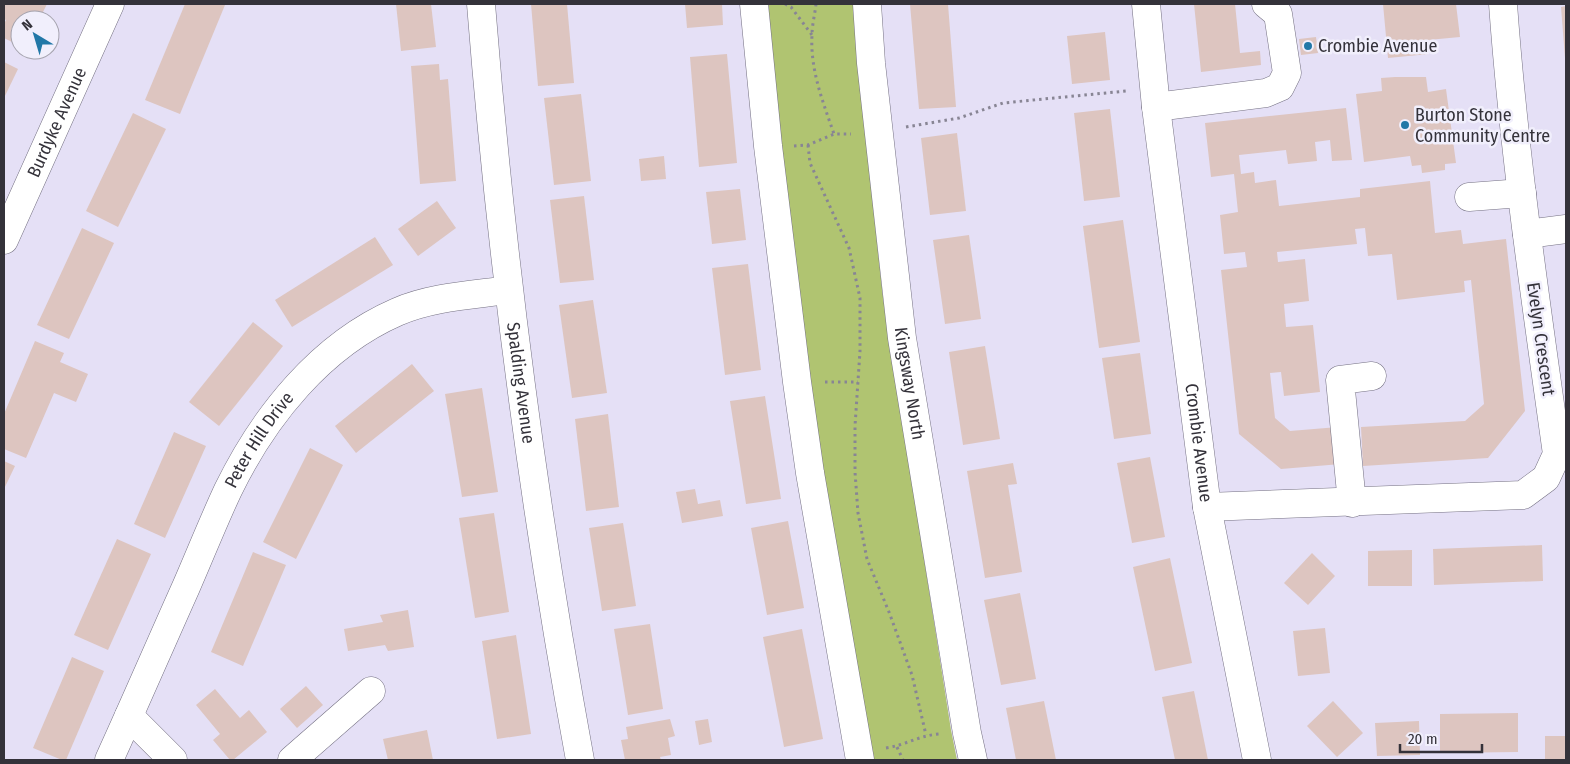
<svg xmlns="http://www.w3.org/2000/svg" width="1570" height="764" font-family="'Fira Sans Condensed',sans-serif">
<style>
.green{fill:#b0c471}
.building{fill:#ddc5c0}
.lines{fill:none;stroke-linecap:round;stroke-linejoin:round}
.minor-casing{stroke:#757183;stroke-width:29}
.path{stroke:#888594;stroke-width:3;stroke-dasharray:2.5 4;stroke-linecap:butt}
.minor{stroke:#fff;stroke-width:28}
.poi-dot{fill:#2278a7;stroke:#f1effc;stroke-width:2}
.labels{text-anchor:middle;stroke-width:5;stroke-linejoin:round;paint-order:stroke}
.poi-label{font-size:18px;fill:#34323a;stroke:#f1effc;text-anchor:start}
.street-label{font-size:18px;fill:#34323a;stroke:#f1effc}
</style>
<rect width="100%" height="100%" fill="#e5e0f6"/>
<!-- green -->
<polygon class="green" points="766,4 855,4 858,64 883,297 951,730 957,760 871,760 816,455"/>
<!-- building -->
<g class="building">
<polygon points="4,4 47,4 39,20 20,20 20,46 4,38 4,24 6,20 4,19"/>
<polygon points="185,4 221,4 225,5 180,114 145,100"/>
<polygon points="396,4 431,4 436,47 401,51"/>
<polygon points="531,4 567,4 574,83 538,86"/>
<polygon points="685,4 722,4 723,25 687,28"/>
<polygon points="910,4 948,4 956,107 919,109"/>
<polygon points="1194,4 1235,4 1240,53 1260,51 1261,65 1201,72"/>
<polygon points="1383,4 1456,4 1460,37 1428,40 1429,54 1388,58"/>
<polygon points="1566,6 1566,58 1565,58 1561,7"/>
<polygon points="1105,32 1110,80 1072,84 1067,36"/>
<polygon points="1316,37 1318,53 1301,55 1299,39"/>
<polygon points="727,54 737,163 699,167 690,57"/>
<polygon points="4,62 18,69 4,98"/>
<polygon points="439,64 440,80 448,79 456,181 420,184 411,66"/>
<polygon points="1395,77 1426,77 1428,92 1446,89 1456,163 1445,164 1445,170 1422,173 1421,165 1412,166 1410,156 1364,162 1356,94 1382,91 1381,78"/>
<polygon points="581,94 591,181 554,185 544,98"/>
<polygon points="1346,108 1352,160 1332,161 1330,140 1315,142 1317,161 1288,164 1286,150 1239,155 1241,174 1254,172 1255,183 1276,180 1279,206 1360,197 1360,189 1430,181 1435,233 1461,230 1463,244 1506,239 1525,411 1488,458 1363,466 1361,427 1465,421 1484,404 1471,280 1464,281 1465,292 1397,300 1392,254 1368,256 1365,228 1355,229 1357,244 1277,252 1278,262 1305,259 1309,301 1284,304 1286,327 1313,325 1320,392 1284,396 1281,372 1270,373 1275,418 1290,431 1338,427 1341,464 1281,469 1239,434 1221,270 1247,267 1245,252 1224,254 1220,215 1238,212 1234,174 1211,177 1205,123"/>
<polygon points="1110,109 1120,197 1084,201 1074,113"/>
<polygon points="133,113 166,129 118,227 86,211"/>
<polygon points="957,133 966,211 930,215 921,138"/>
<polygon points="664,156 666,179 641,181 639,159"/>
<polygon points="740,189 746,240 712,244 706,192"/>
<polygon points="584,196 594,280 560,283 550,200"/>
<polygon points="437,201 456,228 418,256 398,229"/>
<polygon points="1123,220 1140,342 1099,348 1083,226"/>
<polygon points="82,228 114,243 69,339 37,325"/>
<polygon points="969,235 981,319 945,324 933,240"/>
<polygon points="375,237 393,265 292,327 275,300"/>
<polygon points="748,264 761,370 725,375 712,268"/>
<polygon points="593,300 607,393 572,398 559,305"/>
<polygon points="253,322 283,346 219,426 189,402"/>
<polygon points="35,341 64,353 60,362 88,374 76,402 54,393 26,458 4,449 4,414"/>
<polygon points="985,346 1000,439 963,445 949,352"/>
<polygon points="1140,353 1151,434 1114,439 1102,358"/>
<polygon points="412,364 434,391 356,453 335,426"/>
<polygon points="482,388 498,492 462,497 445,394"/>
<polygon points="765,396 781,499 746,504 730,401"/>
<polygon points="608,414 619,507 586,511 575,419"/>
<polygon points="174,432 206,446 165,538 134,524"/>
<polygon points="310,448 343,465 296,559 263,542"/>
<polygon points="1150,457 1165,537 1132,543 1117,463"/>
<polygon points="4,461 15,466 4,489"/>
<polygon points="1013,463 1017,484 1008,485 1022,572 985,578 967,471"/>
<polygon points="695,489 698,504 720,500 723,516 682,523 676,492"/>
<polygon points="494,513 509,612 475,618 459,518"/>
<polygon points="788,521 804,608 767,615 751,528"/>
<polygon points="623,523 636,606 602,611 589,528"/>
<polygon points="117,539 151,554 108,650 74,635"/>
<polygon points="1542,545 1543,581 1434,585 1433,549"/>
<polygon points="1412,550 1412,586 1368,586 1368,551"/>
<polygon points="253,552 286,565 243,666 211,652"/>
<polygon points="1312,553 1335,576 1308,605 1284,583"/>
<polygon points="1170,558 1192,663 1155,671 1133,567"/>
<polygon points="1020,593 1036,679 1001,685 984,600"/>
<polygon points="408,610 414,647 388,651 385,645 348,651 344,629 383,622 380,615"/>
<polygon points="650,624 663,709 628,715 614,629"/>
<polygon points="1325,628 1330,673 1298,676 1293,631"/>
<polygon points="802,629 823,739 784,747 763,637"/>
<polygon points="516,635 531,734 497,739 482,641"/>
<polygon points="72,657 104,671 66,760 62,760 33,748"/>
<polygon points="306,686 323,705 297,728 280,709"/>
<polygon points="215,689 240,718 249,710 267,732 233,760 230,760 213,740 220,734 196,705"/>
<polygon points="1194,691 1208,760 1175,760 1162,697"/>
<polygon points="1044,701 1056,760 1016,760 1006,708"/>
<polygon points="1333,701 1363,733 1337,757 1307,726"/>
<polygon points="1518,713 1518,752 1440,753 1440,714"/>
<polygon points="670,719 675,736 668,738 671,755 660,757 661,760 625,760 621,740 628,739 626,727"/>
<polygon points="708,719 712,742 699,745 695,721"/>
<polygon points="1419,721 1420,755 1377,756 1375,723"/>
<polygon points="427,730 433,760 388,760 383,739"/>
<rect x="1545" y="736" width="21" height="24"/>
</g>
<g class="lines">
<!-- minor casing -->
<g class="minor-casing">
<g id="minor">
<path id="s1" d="M481,4C501,257 534,510 580,760"/>
<polyline points="754,4 768,146 797,382 810,473 860,760"/>
<path id="s2" d="M867,4L871,63L902,338L967,733L973,760"/>
<path id="s3" d="M1146,4L1156,107L1207,507L1257,760"/>
<polyline points="1156,107 1266,93 1280,87 1287,73 1278,14 1266,4"/>
<polyline points="1469,197 1522,193"/>
<polyline points="1527,234 1566,229"/>
<path id="s4" d="M4,240L110,4"/>
<polyline points="1352,503 1340,380 1372,376"/>
<path d="M1207,507L1523,495L1546,478L1557,454C1536,304 1514,155 1503,4"/>
<polyline points="129,716 173,760"/>
<path id="s5" d="M109,760C135,703 160,645 186,587C200,555 213,522 228,490C264,416 321,345 397,312C431,297 472,295 508,290"/>
<polyline points="292,760 371,691"/>
</g>
</g>
<!-- path -->
<g class="path">
<polyline points="785,4 791,7 812,35"/>
<path d="M816,4C815,14 812,25 812,35C810,70 823,102 834,134"/>
<polyline points="906,127 959,118 1003,103 1126,91"/>
<polyline points="808,145 810,163 849,248 860,298 860,351 855,426 855,472 858,513 867,559 889,612 912,675 926,735"/>
<polyline points="794,146 808,145 834,134 851,134"/>
<polyline points="825,382 858,382"/>
<polyline points="897,747 903,760"/>
<path d="M886,748C906,745 920,735 940,734"/>
</g>
<!-- minor -->
<use href="#minor" class="minor"/>
</g>
<!-- markers -->
<g class="poi-dot">
<circle cx="1308" cy="46" r="5"/>
<circle cx="1405" cy="125" r="5"/>
</g>
<g class="labels">
<!-- poi labels -->
<g class="poi-label">
<text x="1318" y="52">Crombie Avenue</text>
<text x="1415" y="121">Burton Stone<tspan x="1415" dy="21">Community Centre</tspan></text>
</g>
<!-- street labels -->
<g class="street-label">
<text dy="6" stroke="none"><textPath href="#s4" startOffset="129">Burdyke Avenue</textPath></text>
<text transform="translate(1541 339) rotate(82)" y="6">Evelyn Crescent</text>
<text dy="6" stroke="none"><textPath href="#s1" startOffset="381">Spalding Avenue</textPath></text>
<text dy="6" stroke="none"><textPath href="#s2" startOffset="382">Kingsway North</textPath></text>
<text dy="6" stroke="none"><textPath href="#s5" startOffset="354">Peter Hill Drive</textPath></text>
<text dy="6" stroke="none"><textPath href="#s3" startOffset="442">Crombie Avenue</textPath></text>
</g>
</g>
<!-- border -->
<rect width="1570" height="764" fill="none" stroke="#34323a" stroke-width="10"/>
<!-- north arrow -->
<g transform="translate(35 35) rotate(322)"><circle r="24" fill="#f1effc" stroke="#a5a3ae"/>
<path d="M0-4L9 19L0 12L-9 19Z" fill="#2278a7"/>
<text y="-8" font-size="14" font-weight="bold" text-anchor="middle" fill="#34323a">N</text>
</g>
<!-- scale -->
<path d="M1400 744v8h82v-8" fill="none" stroke="#34323a" stroke-width="2.5"/>
<text x="1408" y="744" font-size="15" fill="#34323a" stroke="#f1effc" stroke-width="4" paint-order="stroke">20 m</text>
</svg>
